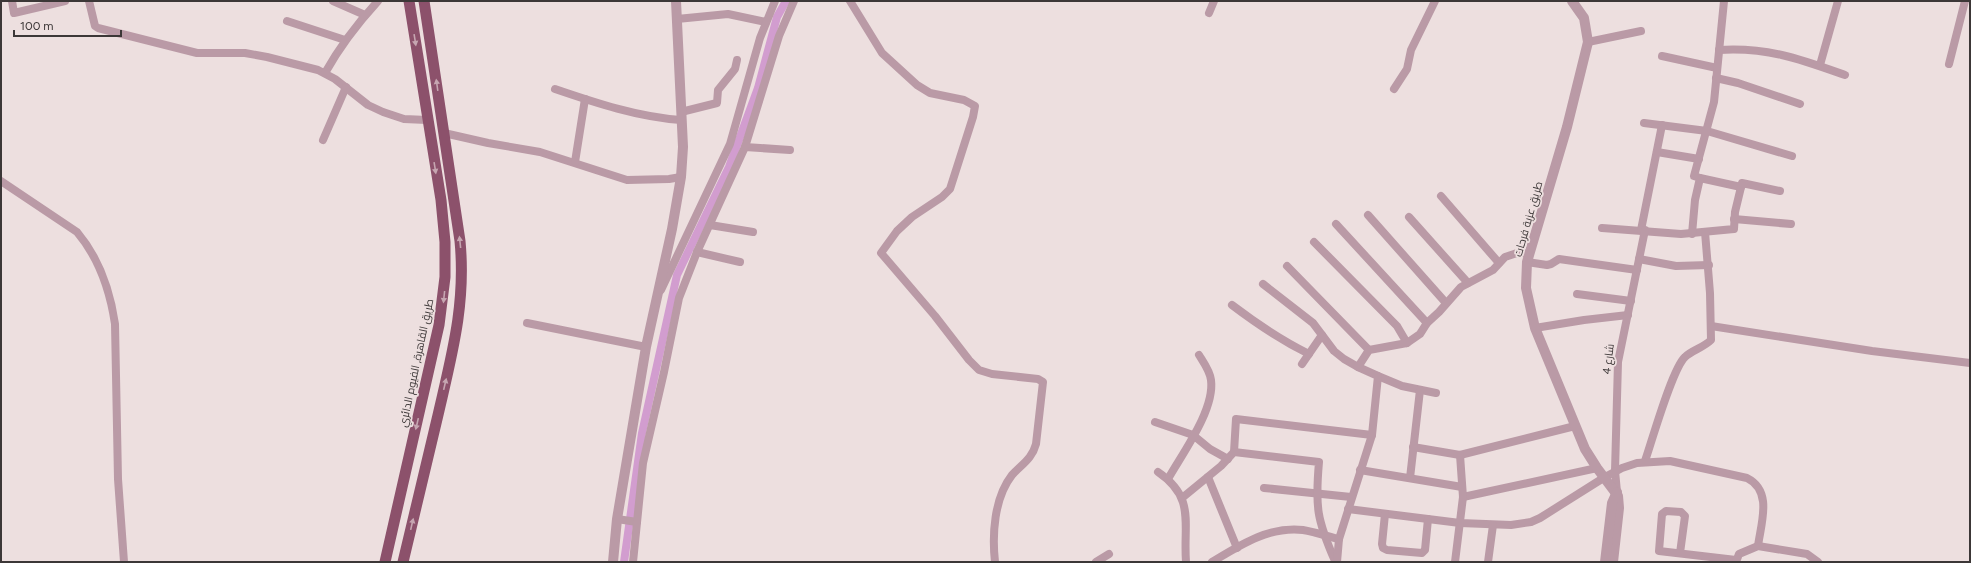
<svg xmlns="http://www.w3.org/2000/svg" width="1971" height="563" font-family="Figtree,Cairo,sans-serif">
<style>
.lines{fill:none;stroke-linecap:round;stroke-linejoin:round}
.canal{stroke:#d29dcf;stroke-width:8}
.minor{stroke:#ba9aa6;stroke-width:8}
.tertiary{stroke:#ba9aa6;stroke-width:10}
.trunk{stroke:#8c516b;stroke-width:11}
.oneway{fill:#c6a6b1}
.labels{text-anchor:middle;stroke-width:3.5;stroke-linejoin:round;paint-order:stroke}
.street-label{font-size:11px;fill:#3c3737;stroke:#eddfdf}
</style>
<rect width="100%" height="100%" fill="#eddfdf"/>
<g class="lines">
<!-- canal -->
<polyline class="canal" points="624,562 642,433 677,275 729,167 758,88 777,17 786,1"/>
<!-- minor -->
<g class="minor">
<polyline points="12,1 14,13 65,1"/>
<polyline points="89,1 95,26 98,28 197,53 245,53 267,57 318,70 335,79 368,105 383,112 404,119 427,120"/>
<polyline points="333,1 365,15"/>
<path d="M850,1L882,53L917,85L930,93L964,100L975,106L973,117L950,189L942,197L912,217L897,231L881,253L935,316L969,360L979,370L992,374L1038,379L1043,382L1036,444C1032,459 1022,464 1012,475C994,498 992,535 995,562"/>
<polyline points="1209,13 1214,1"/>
<polyline points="677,19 728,14 766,22"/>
<polyline points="287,21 345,40"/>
<polyline points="1588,42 1641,31"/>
<path d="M1719,50C1768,47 1800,59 1845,75"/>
<polyline points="1662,56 1717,68"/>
<polyline points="1949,64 1965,1"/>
<polyline points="1820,65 1838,1"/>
<path d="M325,73C340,46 357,24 378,1"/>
<polyline points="1716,78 1738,83 1800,104"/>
<path d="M555,89C596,103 638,117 681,120"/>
<polyline points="1394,89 1407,69 1411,50 1435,1"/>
<polyline points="681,112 717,103 718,90 735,69 737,60"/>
<polyline points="1644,123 1707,131 1792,156"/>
<polyline points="444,133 488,143 540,152 627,180 669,179 681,177"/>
<polyline points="323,140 346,87"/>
<polyline points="745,147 790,150"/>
<polyline points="1657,152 1699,159"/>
<polyline points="575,162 585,99"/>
<polyline points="1700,178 1741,187"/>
<path d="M1,181L77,232C99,258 110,290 115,324L118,479L124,562"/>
<polyline points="1441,196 1499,263"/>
<polyline points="1368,215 1446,303"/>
<polyline points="1409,217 1468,283"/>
<polyline points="1734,219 1791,224"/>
<polyline points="1336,224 1427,323"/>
<polyline points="710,225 753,232"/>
<polyline points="1602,228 1681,234 1734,229 1735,212 1742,183 1780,191"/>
<polyline points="1641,230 1662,125"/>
<polyline points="1692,234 1695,200 1700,178 1694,176 1714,102 1724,1"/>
<polyline points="1314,242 1397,326 1407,343"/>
<polyline points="697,252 740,262"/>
<polyline points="1639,259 1676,266 1709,265"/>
<polyline points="1527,262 1547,265 1551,264 1559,259 1637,270"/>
<polyline points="1287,266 1369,350"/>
<polyline points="1263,284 1313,323 1334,351 1344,359 1358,367"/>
<polyline points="661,290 730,144 760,38 775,1"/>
<polyline points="1577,294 1631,301"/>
<path d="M1232,305C1257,324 1281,340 1309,354"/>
<polyline points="527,323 646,347"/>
<polyline points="1711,326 1872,351 1970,363"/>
<polyline points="1535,328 1584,320 1628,315"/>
<polyline points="1302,364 1322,335"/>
<polyline points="1378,376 1402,386 1436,393"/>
<polyline points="1155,422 1193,435 1210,449 1228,459"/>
<polyline points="1413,447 1460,455 1575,426"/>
<polyline points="1234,452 1236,419 1372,435"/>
<path d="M1645,461C1652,441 1672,369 1685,357C1692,350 1703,348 1711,340L1710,293L1705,232"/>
<polyline points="1360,470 1462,487"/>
<path d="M1158,472C1196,498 1183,523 1186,562"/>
<polyline points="1208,477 1237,548"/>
<polyline points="1410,478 1420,390"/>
<path d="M1168,479C1182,454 1215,410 1211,380C1210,371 1204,363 1199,355"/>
<polyline points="1264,488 1351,497"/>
<polyline points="1617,492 1615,471 1618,362 1645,230"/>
<polyline points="1463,497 1597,468"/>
<path d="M1182,498L1221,466L1234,452L1319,462C1315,507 1317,520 1335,561"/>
<path d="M1348,509L1460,523L1511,525L1531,522L1540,518L1605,477L1622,468L1637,463L1670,461L1747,478C1773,491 1761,523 1758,546"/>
<polyline points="1385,514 1382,544 1383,548 1387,550 1422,553 1425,550 1428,519"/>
<polyline points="617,519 637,522"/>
<polyline points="1680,553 1685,516 1681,512 1666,511 1662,514 1659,551 1736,560"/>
<polyline points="633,562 643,463 664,372 679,298 697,252 745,147 779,36 794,1"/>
<polyline points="1096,562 1109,554"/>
<path d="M1212,562C1240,545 1269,526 1303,530C1315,532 1327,536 1339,539"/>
<polyline points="1337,562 1339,539 1372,435 1378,376 1358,367 1369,350 1407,343 1420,334 1427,323 1439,312 1461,287 1493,270 1505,257 1520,252 1529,255"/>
<polyline points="1455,562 1463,497 1460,455"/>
<polyline points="1488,562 1493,525"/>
<polyline points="1736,562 1739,554 1758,546 1807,554 1818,562"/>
</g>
<!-- tertiary -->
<g class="tertiary">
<polyline points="1572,1 1584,18 1588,42 1567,127 1527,262 1526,288 1535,328 1585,449 1597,468 1618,496 1619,508 1613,562"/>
<polyline points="613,562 617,519 646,347 672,229 681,177 683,147 676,1"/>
<polyline points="1605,562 1612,503 1617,492"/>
</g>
<!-- trunk -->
<g class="trunk">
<polyline points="385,562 439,325 445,277 445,242 441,200 409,1"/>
<path d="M403,562C415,513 426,464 438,415C452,354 466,304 460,241L424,1"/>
</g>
</g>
<!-- one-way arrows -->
<defs><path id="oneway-solid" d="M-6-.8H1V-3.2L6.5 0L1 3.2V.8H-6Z"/></defs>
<g class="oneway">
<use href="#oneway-solid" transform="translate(415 40) rotate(81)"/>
<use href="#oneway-solid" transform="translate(437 85) rotate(-98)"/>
<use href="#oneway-solid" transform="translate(435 168) rotate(81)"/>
<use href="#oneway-solid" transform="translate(460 242) rotate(-96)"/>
<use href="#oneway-solid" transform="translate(444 297) rotate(96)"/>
<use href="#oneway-solid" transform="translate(445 384) rotate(-77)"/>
<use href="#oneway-solid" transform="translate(417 424) rotate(103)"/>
<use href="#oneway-solid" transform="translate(412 524) rotate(-77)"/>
</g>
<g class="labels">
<!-- street labels -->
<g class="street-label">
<text transform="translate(1528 219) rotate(-74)" y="4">طريق عزبة فرحات</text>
<text transform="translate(1608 359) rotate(-83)" y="4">شارع 4</text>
<text transform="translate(416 363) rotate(-78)" y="4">طريق القاهرة, الفيوم الدائري</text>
</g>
</g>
<!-- border -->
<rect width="1971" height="563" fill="none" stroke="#3c3737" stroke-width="4"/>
<!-- scale -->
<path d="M14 30v6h107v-6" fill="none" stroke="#3c3737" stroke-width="2"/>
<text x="20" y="30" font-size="12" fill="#3c3737" stroke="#eddfdf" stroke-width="3" paint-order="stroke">100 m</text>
</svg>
